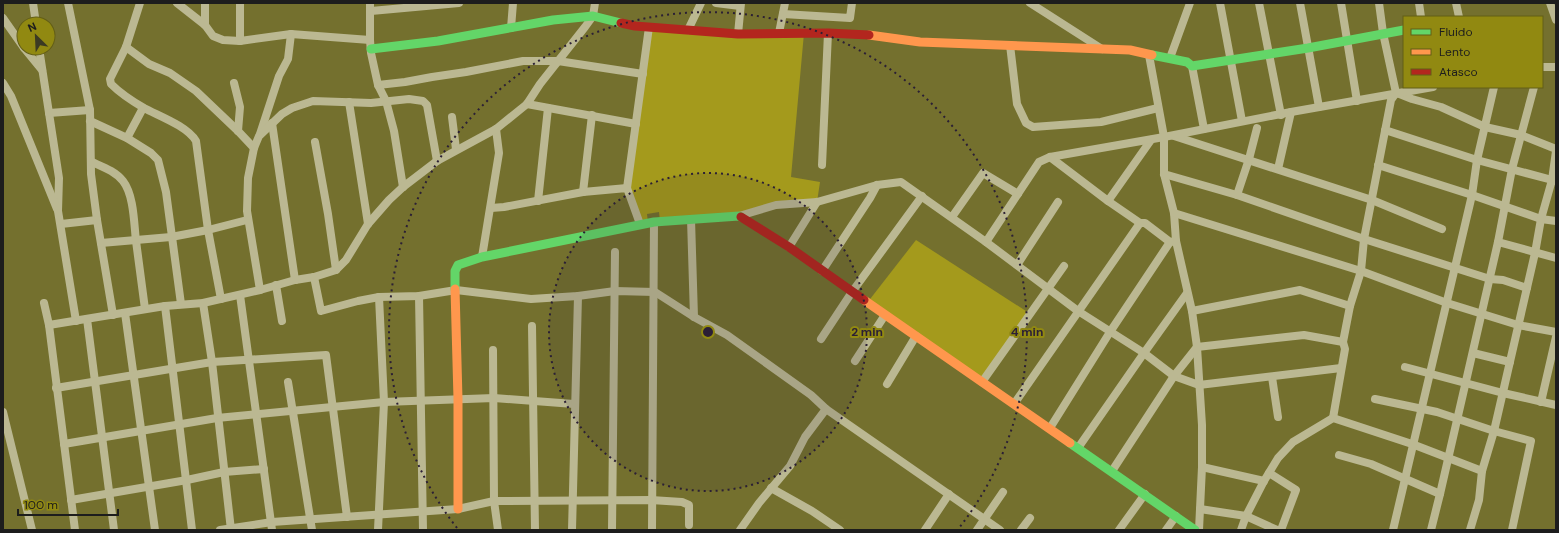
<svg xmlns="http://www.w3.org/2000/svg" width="1559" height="533" font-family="'DM Sans',sans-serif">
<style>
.green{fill:#a49a1c}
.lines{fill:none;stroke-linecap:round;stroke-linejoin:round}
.street{stroke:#bbb892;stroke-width:8}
.fast{stroke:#63d668;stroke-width:9}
.slow{stroke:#ff974d;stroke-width:9}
.jam{stroke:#b3261e;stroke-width:9}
.ring{fill:none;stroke:#2b1f35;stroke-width:2;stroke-dasharray:2 4}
.centre{fill:#2b1f35;stroke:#918911;stroke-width:2}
.ring-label{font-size:12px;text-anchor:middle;font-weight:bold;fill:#2b1f35;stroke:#918911;stroke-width:4;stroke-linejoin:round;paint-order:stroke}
</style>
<rect width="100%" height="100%" fill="#74702e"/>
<!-- green -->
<g class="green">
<polygon points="649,27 804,33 791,177 820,182 817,202 798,202 739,216 660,221 659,212 647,214 648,223 640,224 627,188"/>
<polygon points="916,240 1029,313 982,382 867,303"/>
</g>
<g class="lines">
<!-- street -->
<g class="street">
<polyline points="33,3 36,24"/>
<polyline points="68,3 90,110 91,174 97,220 113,315"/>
<path d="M140,3L126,47L110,79L111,84C120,93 132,101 144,108C159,116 187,126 196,141L208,230L221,299"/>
<polyline points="177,3 205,25 213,36 223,40 240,41 291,34 370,40"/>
<polyline points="370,3 370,40 371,53 378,85 386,101 394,131 403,187"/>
<polyline points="716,3 740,6"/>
<polyline points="1030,3 1102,49"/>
<polyline points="1220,3 1242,121"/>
<polyline points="1259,3 1281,115"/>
<polyline points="1300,3 1319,107"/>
<polyline points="1341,3 1357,101"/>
<polyline points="1419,3 1421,17"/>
<polyline points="1456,3 1459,17"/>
<polyline points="1550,3 1556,20"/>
<polyline points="371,11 459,3"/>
<polyline points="783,14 850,18 852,3"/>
<polyline points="3,18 24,48"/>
<polyline points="205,25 205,3"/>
<polyline points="511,28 513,3"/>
<polyline points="688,30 701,3"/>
<polyline points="779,33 785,3"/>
<polyline points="738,34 741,3"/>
<polyline points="240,41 240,3"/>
<polyline points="1010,45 1017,104 1026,123 1033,127 1101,122 1158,108"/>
<polyline points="126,47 149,64 170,73 196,91 238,131 254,148"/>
<polyline points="24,48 42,70"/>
<polyline points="39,48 59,178 58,211 76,321"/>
<polyline points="1149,55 1164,137 1164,174 1174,213 1176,241 1192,311 1197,347 1202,425 1202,467 1199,530"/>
<polyline points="1170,58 1190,3"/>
<polyline points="1192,66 1204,129"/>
<polyline points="1542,67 1556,67"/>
<polyline points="3,83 11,96 57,209"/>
<polyline points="234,83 240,107 238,131"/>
<polyline points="378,85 405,82 432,77 466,72 523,61 558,61 643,74"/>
<polyline points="1397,93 1412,99 1441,107 1485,127 1521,135 1556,149"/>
<polyline points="349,102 368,224"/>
<polyline points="527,104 636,124"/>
<polyline points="49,113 90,110"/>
<polyline points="452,117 456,149"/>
<polyline points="90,121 127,138 151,153 158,160 166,192 181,304"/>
<polyline points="272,123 295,280"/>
<polyline points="1385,130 1477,160 1556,181"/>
<polyline points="260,134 279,76 288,59 291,34"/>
<polyline points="1174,136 1372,200 1442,229"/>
<polyline points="127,138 143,108"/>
<polyline points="315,142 328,214 336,270"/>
<polyline points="1050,157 1108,201 1140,223"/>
<path d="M92,162C103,167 115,171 123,181C134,195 134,224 136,241C139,264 142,287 145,309"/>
<polyline points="822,165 828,33"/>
<polyline points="1378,165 1472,195 1541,219 1556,221"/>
<polyline points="1278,169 1291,112"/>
<polyline points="1164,174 1237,195 1364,239 1490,279 1503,280 1527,288"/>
<polyline points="627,188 649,27"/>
<polyline points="583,192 592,115"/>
<polyline points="1237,195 1249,159 1257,128"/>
<polyline points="538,201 548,108"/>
<polyline points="1108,201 1151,140"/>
<polyline points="491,208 504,207 583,192 627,188 640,224"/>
<polyline points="1174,213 1361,271 1447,303 1518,325 1556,332"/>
<polyline points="739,216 776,205 817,202 877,185 901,182 986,242 1078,311 1144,353 1174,376 1199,385 1341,368"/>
<polyline points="952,217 983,173 1018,194"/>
<polyline points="691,219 694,317"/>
<polyline points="61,224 97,220"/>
<polyline points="986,242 1039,162 1050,157 1164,137 1291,112 1433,87"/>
<polyline points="1498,242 1556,258"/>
<polyline points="101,243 171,237 208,230 247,220"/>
<polyline points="789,247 817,202"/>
<polyline points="482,257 499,153 496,129"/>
<polyline points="1017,265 1058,202"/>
<polyline points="822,271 870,198 877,185"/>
<polyline points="314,277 321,311 358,301 379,297 419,296 456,290 531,299 578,296 615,291 655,292 694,317 727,335 811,395 826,409 1000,530"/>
<polyline points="276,285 282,321"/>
<polyline points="260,290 247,211 248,178 254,148 259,136 282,114 292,108 313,101 371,103 409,99 423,101 427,105 437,161"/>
<polyline points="240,295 272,530"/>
<polyline points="419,296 423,530"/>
<polyline points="44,303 49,325 75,530"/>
<polyline points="203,303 212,362 231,530"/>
<polyline points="165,306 192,530"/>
<polyline points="1192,311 1300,290 1350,306"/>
<polyline points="125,313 155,530"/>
<polyline points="87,319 114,530"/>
<polyline points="49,325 165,306 203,303 260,290 295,280 314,277 336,270 346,260 368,224 389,200 403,187 437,161 496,129 527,104 540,84 585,27 593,16 595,3"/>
<polyline points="532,326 535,530"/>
<polyline points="821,339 852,292 922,196"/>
<polyline points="493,350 494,501 498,530"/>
<polyline points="1473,353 1510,362"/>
<polyline points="855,361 885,315"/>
<polyline points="1405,367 1503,393 1556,405"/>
<polyline points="1272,377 1278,417"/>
<polyline points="288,382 312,530"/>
<polyline points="982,382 1064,266"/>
<polyline points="887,384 916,336"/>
<polyline points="56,388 212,362 326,355 347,517"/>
<polyline points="1375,399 1437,412 1494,431 1531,441 1512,530"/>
<polyline points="1541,402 1556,337"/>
<polyline points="1014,404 1140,223 1145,223 1170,242 1176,241"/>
<polyline points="3,412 32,530"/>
<polyline points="1333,418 1345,349 1343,342 1350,306 1361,271 1364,239 1391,100 1396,93 1383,33 1379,3"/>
<polyline points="1050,428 1110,332 1170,242"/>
<polyline points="64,444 217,418 384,402 494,398 574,404"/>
<polyline points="1078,448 1144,353 1187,293"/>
<polyline points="1339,455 1371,464 1440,494"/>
<polyline points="1202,467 1264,481"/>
<polyline points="1112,471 1174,376 1197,347 1304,335 1343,342"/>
<polyline points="1269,473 1296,490 1281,530"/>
<polyline points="771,488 812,511 840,530"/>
<polyline points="71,500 187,480 224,472 264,469"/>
<polyline points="1200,509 1246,516 1277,530"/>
<polyline points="220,530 272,522 458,509 494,501 651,500 682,502 689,505 689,525"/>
<polyline points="378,530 384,402 379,297"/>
<polyline points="572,530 578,296"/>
<polyline points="612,530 615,252"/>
<polyline points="652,530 654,222"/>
<polyline points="740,530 759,503 790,466 805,437 826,409"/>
<polyline points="925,530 949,494"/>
<polyline points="977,530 1003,492"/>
<polyline points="1021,530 1030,518"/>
<polyline points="1119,530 1145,494"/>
<polyline points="1166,530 1176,516"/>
<polyline points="1241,530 1246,516 1264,481 1278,458 1293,442 1333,418 1412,444 1482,471"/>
<polyline points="1393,530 1472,195 1477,160 1494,87"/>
<polyline points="1431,530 1440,494 1498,242 1512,169 1534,87"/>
<polyline points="1470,530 1479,500 1482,471 1494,431 1535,253 1541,219 1552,180 1556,151"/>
</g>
<!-- fast -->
<g class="fast">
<polyline points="371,49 438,41 553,20 593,16 621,23"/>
<polyline points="1152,55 1187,62 1192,66 1308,48 1404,30"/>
<polyline points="455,289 455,271 458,265 482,257 654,222 739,216 741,217"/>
<polyline points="1070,443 1195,530"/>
</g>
<!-- slow -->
<g class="slow">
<polyline points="869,35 920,42 1130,50 1152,55"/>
<polyline points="455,289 458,399 458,509"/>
<polyline points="864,300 1070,443"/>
</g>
<!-- jam -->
<g class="jam">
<polyline points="621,23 635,26 738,34 828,33 869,35"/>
<polyline points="741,217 789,247 864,300"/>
</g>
</g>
<!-- distance rings -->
<circle cx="708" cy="332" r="159" fill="#2b1f35" fill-opacity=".12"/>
<g class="ring">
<circle cx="708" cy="332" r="159"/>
<path d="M457 528A319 319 0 1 1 959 528"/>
</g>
<circle cx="708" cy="332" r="6" class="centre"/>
<g class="ring-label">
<text x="867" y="336">2 min</text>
<text x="1027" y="336">4 min</text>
</g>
<!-- border -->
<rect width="1559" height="533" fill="none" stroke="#1d1d1d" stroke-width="8"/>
<!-- legend -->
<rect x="1403" y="16" width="140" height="72" fill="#918911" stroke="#635e16"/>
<rect x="1411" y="29" width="20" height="6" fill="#63d668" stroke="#635e16"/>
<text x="1439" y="36" font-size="12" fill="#1d1d1d">Fluido</text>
<rect x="1411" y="49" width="20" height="6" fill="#ff974d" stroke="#635e16"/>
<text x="1439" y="56" font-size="12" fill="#1d1d1d">Lento</text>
<rect x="1411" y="69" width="20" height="6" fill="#b3261e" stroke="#635e16"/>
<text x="1439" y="76" font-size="12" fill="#1d1d1d">Atasco</text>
<!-- north arrow -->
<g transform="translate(36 36) rotate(336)"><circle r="19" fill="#918911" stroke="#635e16"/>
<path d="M0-3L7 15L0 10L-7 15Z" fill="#3b3a23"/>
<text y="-6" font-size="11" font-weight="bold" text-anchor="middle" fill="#1d1d1d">N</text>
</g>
<!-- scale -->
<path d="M18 509v6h100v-6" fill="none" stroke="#1d1d1d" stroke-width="2"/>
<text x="24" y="509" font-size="12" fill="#1d1d1d" stroke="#918911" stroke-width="3" paint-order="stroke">100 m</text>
</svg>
